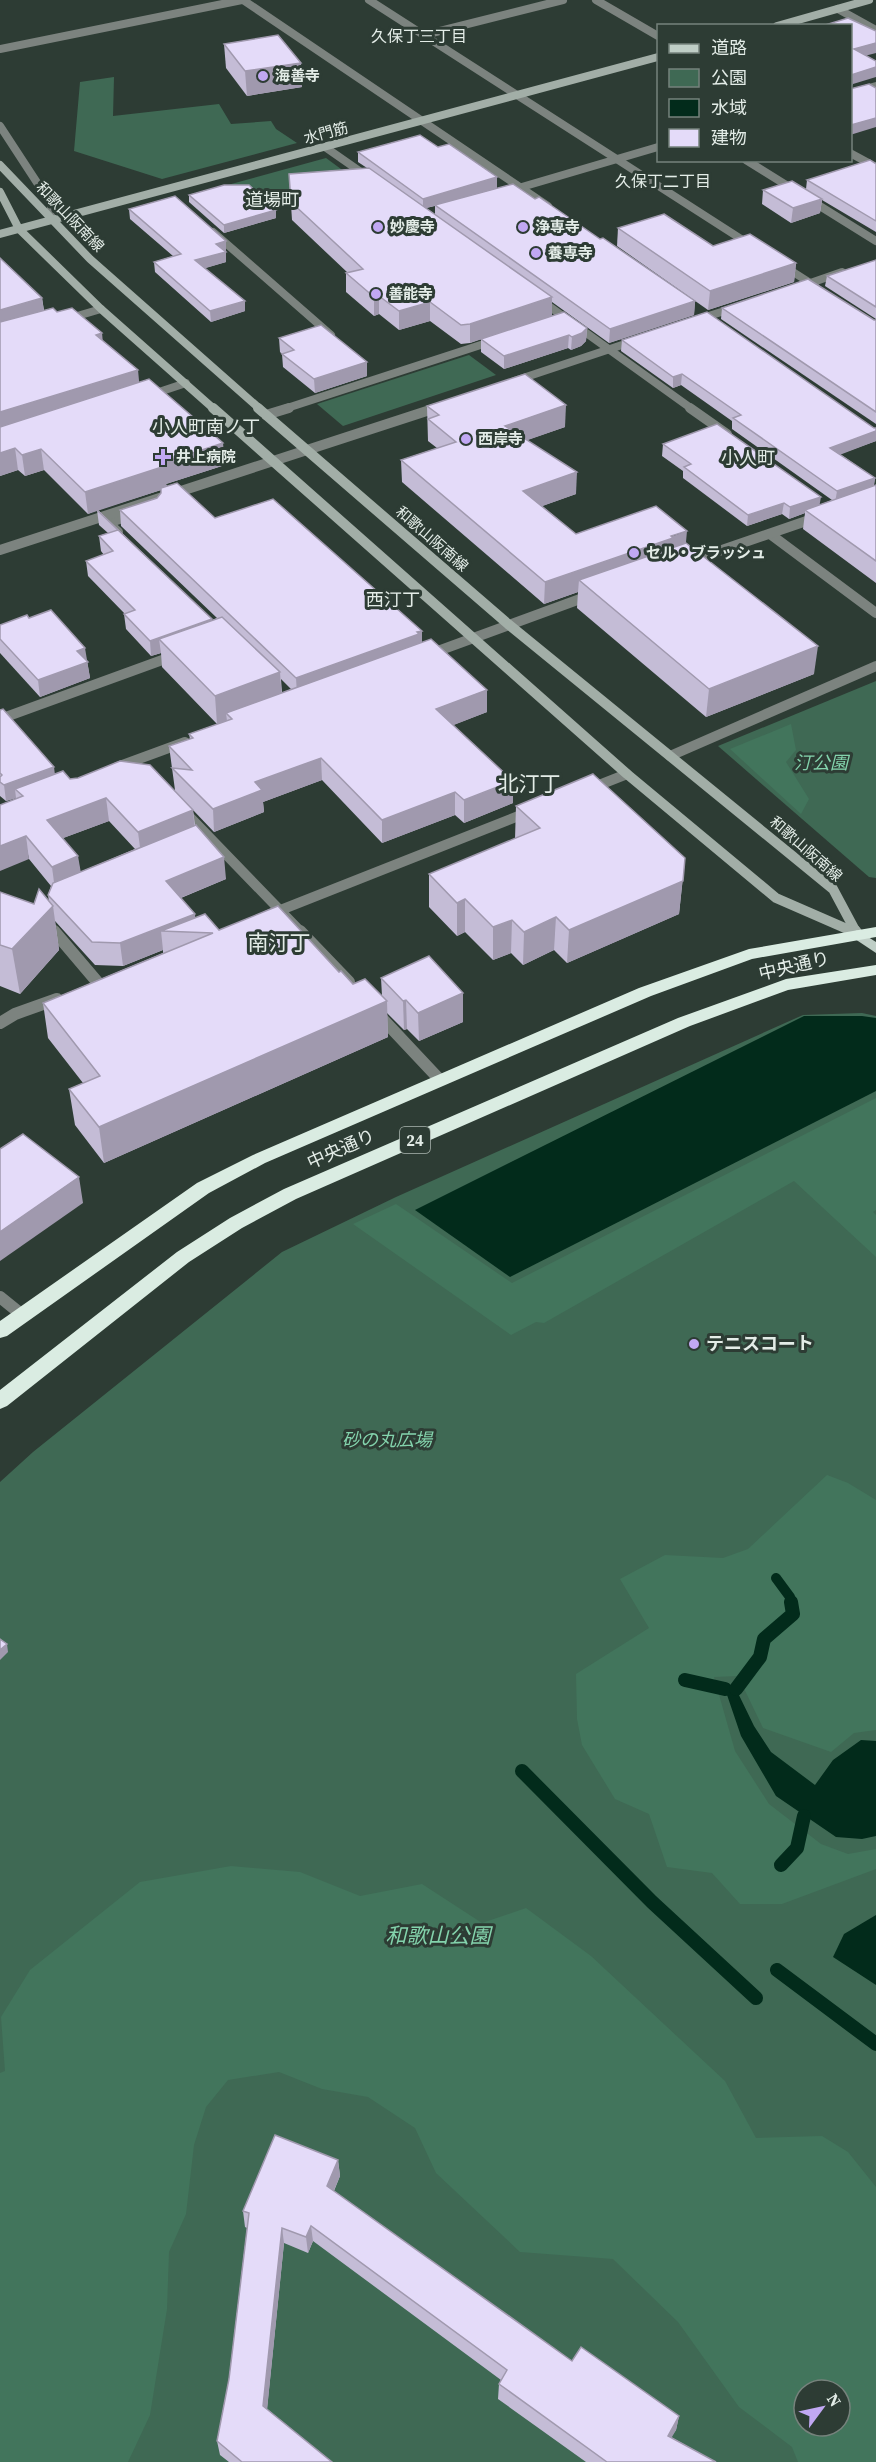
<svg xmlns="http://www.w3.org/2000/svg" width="876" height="2462" font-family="'Source Serif 4','Noto Sans JP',serif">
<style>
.green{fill:#3f6954;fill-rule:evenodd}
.forest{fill:#42755c;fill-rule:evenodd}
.water{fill:#022b1b}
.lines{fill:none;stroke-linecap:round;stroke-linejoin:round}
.stream-far1{stroke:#022b1b;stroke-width:10}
.stream{stroke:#022b1b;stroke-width:14}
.street-far2{stroke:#7c837f;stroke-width:8}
.street-far1{stroke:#7c837f;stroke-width:10}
.street{stroke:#7c837f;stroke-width:12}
.secondary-far2{stroke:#a2aea7;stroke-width:8}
.secondary-far1{stroke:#a2aea7;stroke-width:10}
.secondary{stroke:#a2aea7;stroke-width:12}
.primary{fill:#bfcec6;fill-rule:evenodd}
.highway{fill:#daece2;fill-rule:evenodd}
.wall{fill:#c4bcd6;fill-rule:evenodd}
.shaded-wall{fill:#a099ae}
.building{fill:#e4dbf9;stroke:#a099ae;stroke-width:1.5}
.poi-dot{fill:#c1a8f3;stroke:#2d3c34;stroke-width:2}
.labels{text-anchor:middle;stroke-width:6;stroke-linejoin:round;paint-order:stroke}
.far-poi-label{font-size:15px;font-weight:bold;fill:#e3ece7;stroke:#2d3c34;text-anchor:start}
.far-street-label{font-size:15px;fill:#e3ece7;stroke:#2d3c34}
.far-neighbourhood-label{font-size:16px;fill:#e3ece7;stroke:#2d3c34}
.shield{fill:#2d3c34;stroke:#acb7b1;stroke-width:1.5}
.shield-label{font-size:16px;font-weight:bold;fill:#e3ece7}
.far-quarter-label{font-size:18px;fill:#e3ece7;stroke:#2d3c34}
.park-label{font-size:18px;font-style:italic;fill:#83d3ac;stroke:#2d3c34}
.street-label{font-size:18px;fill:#e3ece7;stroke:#2d3c34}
.poi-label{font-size:18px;font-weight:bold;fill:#e3ece7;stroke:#2d3c34;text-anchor:start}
.quarter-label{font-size:21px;fill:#e3ece7;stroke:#2d3c34}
.near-park-label{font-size:21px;font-style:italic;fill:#83d3ac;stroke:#2d3c34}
</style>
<rect width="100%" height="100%" fill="#2d3c34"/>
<!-- green -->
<g class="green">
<polygon points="114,77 113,116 219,104 231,124 271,121 276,129 297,143 162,179 74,151 80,82"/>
<polygon points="326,158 360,183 351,187 202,192"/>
<polygon points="469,355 496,375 343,426 317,404"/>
<polygon points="876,681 876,878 869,877 718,746"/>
<path d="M862,1013L876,1016V2462H0V1482L33,1452L282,1252L396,1197L803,1015ZM804,2390H840V2426H804Z"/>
</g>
<!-- forest -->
<g class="forest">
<polygon points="791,724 796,750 786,762 809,799 801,814 730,749"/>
<polygon points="876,1098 876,1210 873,1212 876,1215 876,1257 794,1181 544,1323 536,1322 511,1335 353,1224 396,1204 512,1283"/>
<polygon points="827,1475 848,1483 876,1500 876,1730 854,1733 831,1752 763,1728 738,1676 714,1677 735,1751 769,1804 821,1844 848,1854 876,1849 876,1869 782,1904 740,1904 712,1873 667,1867 649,1814 615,1799 582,1745 577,1719 576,1674 649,1628 620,1579 665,1555 723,1558 748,1549"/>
<path d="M231,1866L300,1872L360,1896L422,1884L482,1923L526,1908L591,1956L725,2081L756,2138L822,2136L848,2152L876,2187V2462H798L792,2447L739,2407L678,2322L613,2259L520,2252L436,2173L415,2128L368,2097L322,2089L279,2072L228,2080L206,2107L194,2145L186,2214L169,2252L167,2309L150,2415L128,2462H0V2073L5,2071L1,2017L30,1970L140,1882ZM804,2390H840V2426H804Z"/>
</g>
<!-- water -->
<g class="water">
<polygon points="804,1016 862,1016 876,1018 876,1091 510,1277 415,1210"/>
<polygon points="725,1689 736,1689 754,1726 771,1752 815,1785 833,1760 861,1740 876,1741 876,1836 862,1839 836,1837 776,1796 741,1736"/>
<polygon points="876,1915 876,1985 833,1957 844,1934"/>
</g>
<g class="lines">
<!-- stream-far1 -->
<polyline class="stream-far1" points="776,1578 790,1597 791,1603"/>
<!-- stream -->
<g class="stream">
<polyline points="685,1680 725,1689"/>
<polyline points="736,1689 760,1657 764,1639 793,1614 791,1602"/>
<polyline points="522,1771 652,1902 756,1998"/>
<polyline points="781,1865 797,1848 804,1816"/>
<polyline points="777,1970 876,2044"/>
</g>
<!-- street-far2 -->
<g class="street-far2">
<polyline points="243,0 548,206"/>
<polyline points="369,0 752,246"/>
<polyline points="596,0 658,36"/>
<polyline points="838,9 876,30"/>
<polyline points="424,35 563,0"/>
<polyline points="0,49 242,0"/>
<polyline points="850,93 876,86"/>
<polyline points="0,126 51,204 51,220"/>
<polyline points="325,147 368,177"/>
<polyline points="850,153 876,167"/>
<polyline points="746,160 876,241"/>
<polyline points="515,189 658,147"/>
<polyline points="213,232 331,335"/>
<polyline points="782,265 815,286"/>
<polyline points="799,287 842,272"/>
<polyline points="539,299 692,409"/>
<polyline points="67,319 101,309"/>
<polyline points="696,320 737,307"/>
<polyline points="514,381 637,340"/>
<polyline points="147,396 186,383"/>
<polyline points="284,409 496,340"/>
<polyline points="432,409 441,406"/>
</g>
<!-- street-far1 -->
<g class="street-far1">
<polyline points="690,408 727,434"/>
<polyline points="266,415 289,408"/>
<polyline points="118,532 108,523 136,513"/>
<polyline points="770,534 876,613"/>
<polyline points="0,550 436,408"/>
<polyline points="690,561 818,517"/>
<polyline points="427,655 591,595"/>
<polyline points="0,719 176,655"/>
<polyline points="670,756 876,666"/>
<polyline points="117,767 185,742"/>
<polyline points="589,789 627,774"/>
<polyline points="184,811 301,932"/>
<polyline points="268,915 531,811"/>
<polyline points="47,923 55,932"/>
</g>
<!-- street -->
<g class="street">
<polyline points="54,931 99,984"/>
<polyline points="300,931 349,982"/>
<polyline points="377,1013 440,1080"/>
<polyline points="0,1023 15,1014 57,999"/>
<polyline points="0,1297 21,1314"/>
</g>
<!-- secondary-far2 -->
<g class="secondary-far2">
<polyline points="777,26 869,0"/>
<polyline points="0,165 90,259 260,409"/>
<polyline points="0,192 19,229 101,309 214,409"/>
<polyline points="0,234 658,57"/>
</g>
<!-- secondary-far1 -->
<g class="secondary-far1">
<polyline points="213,408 627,774 776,898 854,932"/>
<polyline points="258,408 508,624 833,889 856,932"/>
</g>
<!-- secondary -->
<g class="secondary">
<polyline points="850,931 857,934"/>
<polyline points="855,931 857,934"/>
</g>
<!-- primary -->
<polygon class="primary" points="857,930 876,942 876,953 852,937 850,934"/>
<!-- highway -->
<g class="highway">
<polygon points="876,927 876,937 752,959 651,996 265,1163 209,1193 7,1336 0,1338 0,1321 197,1183 253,1155 639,988 749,949"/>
<polygon points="876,965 876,975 788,990 690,1026 296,1199 242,1228 189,1262 7,1406 0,1409 0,1390 177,1252 230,1218 284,1189 678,1018 786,979"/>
</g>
</g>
<!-- wall -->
<g class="wall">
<polygon points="224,44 302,87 247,96 226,68"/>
<path d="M438,147L497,177V188L463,198L535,199L600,239L695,301L694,315L609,343L552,302V316L587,328L586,341L581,346L571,350L568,348L504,369L481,352V339L470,343L461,344L430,321L399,330L379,314L374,316L346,292V273H348L292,220L289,174L367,168L358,162V152ZM435,206V215L426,208Z"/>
<polygon points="876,164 876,232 822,200 820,213 791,223 762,204 763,190 806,189 807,180"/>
<polygon points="189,195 276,218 224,233 189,202"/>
<polygon points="129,209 226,252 226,262 205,268 245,311 211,322 155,272 154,262 173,256 130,219"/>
<polygon points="618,228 796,263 794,282 708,310 617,246"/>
<path d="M0,258L42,298L44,310L57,312L102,340L139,382L225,465L166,484L167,486L215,518L422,642L487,712L453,725L513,781V803L464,823L455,815L382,843L322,780L263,802L264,812L214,832L193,810L195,825L226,879L181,898L195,914V918L219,930L339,972L353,984L382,996L381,978L463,1022L419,1041L407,1029L404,1030L387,1013L388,1037L104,1163L75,1125L69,1089L83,1083L48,1038L43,1003L163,953V950L123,966L95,965L55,921L59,950L20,994L0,986V892L34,904L49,902L48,895L51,886L29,859L16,798L6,801L0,796V710L55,774L70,779L175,790L169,746L190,739L189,734L217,724L162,667L161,653L151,656L126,629L124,614H125L88,576L86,561L104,555L101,551L99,536L108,533L99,525L97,510L88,514L44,470L25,476L18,470L0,476ZM161,490V493L157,498L120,510L121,526L217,618L212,620V619L98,510ZM281,679L291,689L282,693ZM109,821L135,849L80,872L63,838Z"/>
<polygon points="876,260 876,319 825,286 827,276"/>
<polygon points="722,308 876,320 876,424 721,319"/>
<polygon points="279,338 367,376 315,393 283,367 282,354 280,352"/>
<polygon points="622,340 874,428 876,431 876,441 840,454 875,478 874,486 876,485 876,583 803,529 805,513 789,519 782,514 747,526 683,478 683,471 662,456 663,444 819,505 832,500 732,429 732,421 681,385 673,388 621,351"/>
<polygon points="427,406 565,427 527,440 576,494 542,506 576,534 686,543 814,674 706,717 577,608 578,592 544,604 402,482 401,460 437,448 428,441"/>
<polygon points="29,618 87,661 90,678 40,697 0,653 0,625"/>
<polygon points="516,806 685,858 679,914 567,963 554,950 523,965 511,953 493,960 465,932 457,936 429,907 429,874 515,839"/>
<polygon points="338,2160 340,2176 334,2191 572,2361 679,2416 676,2430 671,2437 716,2462 586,2462 498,2399 499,2384 501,2380 313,2241 308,2253 284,2243 267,2409 332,2462 229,2462 220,2455 217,2441 229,2379 247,2228 245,2227 243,2211"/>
</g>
<!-- shaded-wall -->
<g class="shaded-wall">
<polygon points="876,43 876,53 853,59 854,49"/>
<polygon points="301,63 302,87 247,96 245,71"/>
<polygon points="876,67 876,77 853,84 852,86 850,87 851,75"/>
<polygon points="876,118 876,127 850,135 851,125"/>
<polygon points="497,177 497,188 423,209 423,199"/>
<polygon points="822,199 820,213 791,223 793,208"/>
<polygon points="276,210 276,218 224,233 224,225"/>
<polygon points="226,241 226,262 196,271 195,260 216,244"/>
<polygon points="796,263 794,282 708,310 710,291"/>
<polygon points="379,296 379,314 374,316 374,297"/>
<polygon points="552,297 552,316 470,343 470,324"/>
<polygon points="42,298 45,319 0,332 0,310"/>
<polygon points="245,301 245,311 211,322 210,311"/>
<polygon points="695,301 694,315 609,343 610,329"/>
<polygon points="430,302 430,321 399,330 399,311"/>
<polygon points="587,328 586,341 581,346 571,350 572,337"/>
<polygon points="102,333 104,354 96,335"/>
<polygon points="569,335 568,348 504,369 504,356"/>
<polygon points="367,362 367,376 315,393 314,379"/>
<polygon points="138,370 140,391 0,435 0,412"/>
<polygon points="682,374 681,385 673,388 673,377"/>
<polygon points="566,405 565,427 505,448 505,426"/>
<polygon points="876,431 876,441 829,459 830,448"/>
<polygon points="223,443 225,465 166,484 167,488 88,514 85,492 162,463"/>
<polygon points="15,448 18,470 0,476 0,453"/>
<polygon points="41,449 44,470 25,476 22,455"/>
<polygon points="577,472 576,494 523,513 523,491"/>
<polygon points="875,478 873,489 835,503 837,491"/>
<polygon points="821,497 819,508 805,510 805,513 789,519 790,507"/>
<polygon points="784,503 782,514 747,526 748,515"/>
<polygon points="687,531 685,553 579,580 578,592 544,604 545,582"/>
<polygon points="212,619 213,634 159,639 161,653 151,656 150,641"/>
<polygon points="422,631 422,647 297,695 296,678"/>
<polygon points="818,646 814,674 706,717 709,689"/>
<polygon points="85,648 90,678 40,697 38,680 77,651"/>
<polygon points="280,672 282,700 226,713 227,721 217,724 215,696"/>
<polygon points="487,690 487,712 436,732 436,709"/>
<polygon points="321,758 322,780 263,802 264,812 214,832 213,809 255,782"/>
<polygon points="54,767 56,783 15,789 16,798 6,801 4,785"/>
<polygon points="513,781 513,803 464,823 464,800"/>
<polygon points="455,792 455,815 382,843 382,820"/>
<polygon points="106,798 109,821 50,843 47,820"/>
<polygon points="193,810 195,833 141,855 138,832"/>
<polygon points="26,836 29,859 0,871 0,846"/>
<polygon points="78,856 82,879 55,890 52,867"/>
<polygon points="224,857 226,879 168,903 166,881"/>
<polygon points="685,858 679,914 567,963 569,930"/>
<polygon points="465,899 465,932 457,936 457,903"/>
<polygon points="53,906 59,950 20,994 12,949"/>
<polygon points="195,914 196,932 161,931 163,950 123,966 120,943"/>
<polygon points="556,917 554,950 523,965 524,932"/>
<polygon points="512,920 511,953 493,960 493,927"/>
<polygon points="463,993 463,1022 419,1041 418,1013"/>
<polygon points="406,1000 407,1029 404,1030 403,1001"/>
<polygon points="387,1001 388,1037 104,1163 99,1127"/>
<polygon points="79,1177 83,1203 0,1261 0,1232"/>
<polygon points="7,1644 8,1652 0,1660 0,1650"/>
<polygon points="338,2160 340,2176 329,2202 327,2186"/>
<polygon points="311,2226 313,2241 308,2253 306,2237"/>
<polygon points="282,2228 284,2243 266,2420 263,2406"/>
<polygon points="679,2416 676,2430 665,2449 668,2436"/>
</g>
<!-- building -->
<g class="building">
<polygon points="848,18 876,31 876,43 854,49 876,61 876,67 851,75 854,76 850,77 850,26 822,26"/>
<polygon points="278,35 301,63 245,71 224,44"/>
<polygon points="869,84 876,88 876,118 851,125 850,89"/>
<polygon points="420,135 438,147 449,144 497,177 423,199 358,152"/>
<polygon points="870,160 876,164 876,221 807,180"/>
<polygon points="369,168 552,297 470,324 461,325 430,302 399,311 379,296 374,297 346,273 363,269 291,202 289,174"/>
<polygon points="792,181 822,199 793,208 763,190"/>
<polygon points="513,184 535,199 539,197 600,239 603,238 695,301 610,329 435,205"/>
<polygon points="224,185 249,185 276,210 224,225 189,195"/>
<polygon points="175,196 226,241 216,244 226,252 195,260 245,301 210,311 154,262 181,254 129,209"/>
<polygon points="664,214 713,246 750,234 796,263 710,291 618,228"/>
<polygon points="0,258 42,298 0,310"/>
<polygon points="876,260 876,307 827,276"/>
<polygon points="808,279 874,320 876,320 876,412 722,308"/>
<polygon points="53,308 57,312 72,308 102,333 96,335 138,370 0,412 0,322"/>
<polygon points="564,312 587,328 582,333 572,337 569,335 504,356 481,339"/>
<polygon points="707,312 874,428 876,428 876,431 830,448 875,478 837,491 733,418 741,415 682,374 673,377 622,340"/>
<polygon points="321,325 367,362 314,379 282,354 294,350 279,338"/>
<polygon points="525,374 566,405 505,426 577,472 523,491 576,534 656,506 687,531 671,536 673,538 545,582 401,460 456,442 428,419 439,415 427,406"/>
<polygon points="149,379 223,443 162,463 165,466 85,492 41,449 22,455 15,448 0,453 0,427"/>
<polygon points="717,424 821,497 790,507 784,503 748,515 684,467 691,464 663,444"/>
<polygon points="177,483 215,518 273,499 422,631 417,632 419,634 296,678 120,510 157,498 161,493 161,488"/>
<polygon points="876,485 876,561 805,510"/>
<polygon points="97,510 212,619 150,641 124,614 135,610 86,561 113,551 99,536 118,530"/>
<polygon points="686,543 818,646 709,689 579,580"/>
<polygon points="51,610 85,648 77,651 88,662 38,680 0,639 0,625 27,615 29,618"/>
<polygon points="222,617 280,672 215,696 159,639"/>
<polygon points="431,639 487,690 436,709 513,781 464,800 455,792 382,820 321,758 255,782 262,790 213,809 172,768 192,770 169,746 193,738 189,734 232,719 226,713"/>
<polygon points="3,709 54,767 4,785 0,782 0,777 2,775 0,773 0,710"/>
<polygon points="120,761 150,765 193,810 138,832 106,798 47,820 78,856 52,867 26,836 0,846 0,805 23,796 15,789 63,771 70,779 78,778"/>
<polygon points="593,774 685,858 683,881 569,930 556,917 524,932 512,920 493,927 465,899 457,903 429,874 540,828 516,806"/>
<polygon points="196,825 224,857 166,881 195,914 120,943 92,942 48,895 53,883"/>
<polygon points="39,889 53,906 12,949 0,945 0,892 34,904"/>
<polygon points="278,906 339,972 341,971 353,984 365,979 387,1001 99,1127 69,1089 100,1076 43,1003 213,933 161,931 205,914 219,930"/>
<polygon points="429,956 463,993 418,1013 406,1000 403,1001 381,978"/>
<polygon points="23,1134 79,1177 0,1232 0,1149"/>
<polygon points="0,1639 7,1644 0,1650"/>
<polygon points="275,2135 338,2160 327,2186 572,2361 581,2347 679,2416 668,2436 716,2462 607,2462 499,2384 507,2370 311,2226 306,2237 282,2228 263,2406 332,2462 242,2462 217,2441 229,2379 249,2213 243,2211"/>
</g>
<!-- markers -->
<g class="poi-dot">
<circle cx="263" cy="76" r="6"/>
<circle cx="378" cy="227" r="6"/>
<circle cx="523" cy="227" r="6"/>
<circle cx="536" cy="253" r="6"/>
<circle cx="376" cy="294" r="6"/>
<circle cx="466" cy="439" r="6"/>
<path d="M160 448h6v6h6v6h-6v6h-6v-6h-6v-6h6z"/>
<circle cx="634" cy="553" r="6"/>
<circle cx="694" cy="1344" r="6"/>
</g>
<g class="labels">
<!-- far-poi labels -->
<g class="far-poi-label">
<text x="275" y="81">海善寺</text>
<text x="390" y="232">妙慶寺</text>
<text x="535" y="232">浄専寺</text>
<text x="548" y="258">養専寺</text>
<text x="388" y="299">善能寺</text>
<text x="478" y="444">西岸寺</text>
<text x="176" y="462">井上病院</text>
<text x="646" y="558">セル・ブラッシュ</text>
</g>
<!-- far-street labels -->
<g class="far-street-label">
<text transform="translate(326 133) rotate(-15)" y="5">水門筋</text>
<text transform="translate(70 217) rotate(46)" y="5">和歌山阪南線</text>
<text transform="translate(432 539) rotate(41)" y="5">和歌山阪南線</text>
<text transform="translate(806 849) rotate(41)" y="5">和歌山阪南線</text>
</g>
<!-- far-neighbourhood labels -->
<g class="far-neighbourhood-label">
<text x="419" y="42">久保丁三丁目</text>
<text x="663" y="187">久保丁二丁目</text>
</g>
<!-- shield labels -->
<rect class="shield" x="400" y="1127" width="30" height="26" rx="4.5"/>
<g class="shield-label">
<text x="415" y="1146">24</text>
</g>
<!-- far-quarter labels -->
<g class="far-quarter-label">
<text x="272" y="206">道場町</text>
<text x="206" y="433">小人町南ノ丁</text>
<text x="748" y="464">小人町</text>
<text x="393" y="606">西汀丁</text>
</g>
<!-- park labels -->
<g class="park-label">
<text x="821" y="769">汀公園</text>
<text x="387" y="1446">砂の丸広場</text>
</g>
<!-- street labels -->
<g class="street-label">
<text transform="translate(794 966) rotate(-13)" y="6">中央通り</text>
<text transform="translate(341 1149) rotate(-24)" y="6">中央通り</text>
</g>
<!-- poi labels -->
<g class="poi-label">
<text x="706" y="1350">テニスコート</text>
</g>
<!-- quarter labels -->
<g class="quarter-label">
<text x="529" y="791">北汀丁</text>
<text x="279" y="950">南汀丁</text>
</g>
<!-- near-park labels -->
<g class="near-park-label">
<text x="438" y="1943">和歌山公園</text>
</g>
</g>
<!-- legend -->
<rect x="657" y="24" width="195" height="138" fill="#2d3c34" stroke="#76827c" stroke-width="1.5"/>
<rect x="669" y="44" width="30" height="9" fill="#bfcec6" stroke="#76827c" stroke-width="1.5"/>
<text x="711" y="54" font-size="18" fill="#e3ece7">道路</text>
<rect x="669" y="69" width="30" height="18" fill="#3f6954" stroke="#76827c" stroke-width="1.5"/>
<text x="711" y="84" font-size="18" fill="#e3ece7">公園</text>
<rect x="669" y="99" width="30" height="18" fill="#022b1b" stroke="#76827c" stroke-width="1.5"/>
<text x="711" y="114" font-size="18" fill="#e3ece7">水域</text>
<rect x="669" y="129" width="30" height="18" fill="#e4dbf9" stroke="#76827c" stroke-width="1.5"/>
<text x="711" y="144" font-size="18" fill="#e3ece7">建物</text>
<!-- north arrow -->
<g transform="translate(822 2408) rotate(57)"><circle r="28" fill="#2d3c34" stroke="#76827c" stroke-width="1.5"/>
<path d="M0-4.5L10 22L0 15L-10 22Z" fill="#c1a8f3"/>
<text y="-9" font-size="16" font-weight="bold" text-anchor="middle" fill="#e3ece7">N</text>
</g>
</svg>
